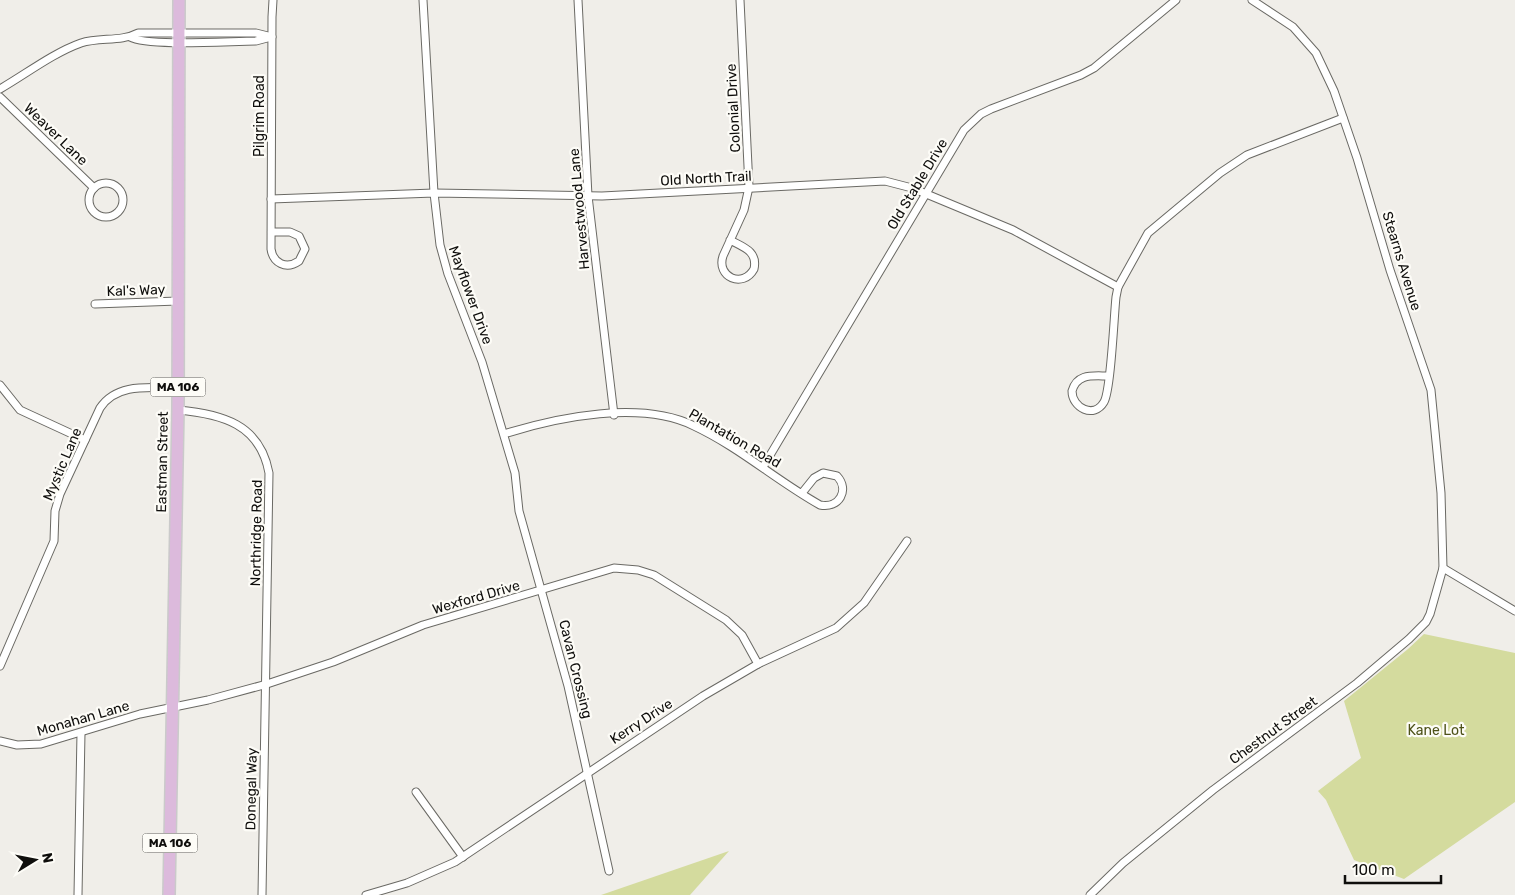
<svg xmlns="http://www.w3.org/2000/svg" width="1515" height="895" font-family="Rubik,sans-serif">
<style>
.green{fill:#d4db9e}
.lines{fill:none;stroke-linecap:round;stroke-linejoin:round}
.street-casing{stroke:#6a6964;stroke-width:9}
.primary-casing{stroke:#cacaca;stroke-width:14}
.street{stroke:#fff;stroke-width:7}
.primary{stroke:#dcbadc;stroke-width:11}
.labels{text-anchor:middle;stroke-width:4.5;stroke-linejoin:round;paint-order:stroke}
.shield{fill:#fdfcf7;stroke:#565552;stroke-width:1}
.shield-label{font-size:12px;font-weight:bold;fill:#0f0e0c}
.street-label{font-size:14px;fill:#0f0e0c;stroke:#fdfcf7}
.park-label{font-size:14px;fill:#4e5219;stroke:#fdfcf7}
</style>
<rect width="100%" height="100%" fill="#f0eee9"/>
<!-- green -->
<g class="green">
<polygon points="1424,634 1515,653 1515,802 1404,879 1354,860 1326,800 1318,791 1361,758 1344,701 1408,649"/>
<polygon points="729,851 690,895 601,895"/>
</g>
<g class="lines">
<!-- street casing -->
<g class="street-casing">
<g id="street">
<polyline points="423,0 434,193 440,245 448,274 482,362 515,473 519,511 568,686 609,871"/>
<polyline points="578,0 588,196 614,415"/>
<path d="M130,37C149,47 230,41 256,41L271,37"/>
<path d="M0,89C26,74 53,53 81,43C100,37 121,42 138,33H256L272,37"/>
<polyline points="0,97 94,188"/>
<circle cx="106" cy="200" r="17"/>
<polyline points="271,199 434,193 602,196 885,181 912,188 1013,230 1118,287"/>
<path d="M271,232H290L299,236L305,249L299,261C286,270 273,263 271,249L272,17L273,0"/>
<path d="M730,240C743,247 758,251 754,269C743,289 716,277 723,256L744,210L749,187L740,0"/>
<polyline points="95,304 178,301"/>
<path d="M1108,376C1093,376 1077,373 1072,391C1072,408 1094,419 1104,402C1111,390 1114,315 1116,297L1118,287L1148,233L1220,173L1247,155L1343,118"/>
<polyline points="0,385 20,410 85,440"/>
<path d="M178,410C222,414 260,424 269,473L262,895"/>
<path d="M504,434C558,417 641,400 694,426C739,447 777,481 820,505C839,509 850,490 837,476L823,473L814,478L802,493"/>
<polyline points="763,467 964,130 981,114 991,109 1081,75 1094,68 1176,0"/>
<polyline points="1443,568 1515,611"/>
<path d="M0,666L54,541L55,511L60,494L100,408C117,382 151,388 178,388"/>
<polyline points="0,741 17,745 41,744 140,714 208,700 267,684 333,662 423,625 614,568 638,570 654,575 726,620 742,635 758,664"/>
<polyline points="416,792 463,857"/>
<polyline points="78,895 81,733"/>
<polyline points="366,895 407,883 455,862 703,696 758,664 836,628 864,603 907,541"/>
<polyline points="1090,895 1123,863 1213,790 1357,683 1409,639 1426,622 1430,614 1443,568 1441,493 1431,390 1390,270 1357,158 1334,91 1316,53 1293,27 1252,0"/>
</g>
</g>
<!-- primary casing -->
<g class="primary-casing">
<polyline id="primary" points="169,895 178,410 179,0"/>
</g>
<!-- street -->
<use href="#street" class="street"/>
<!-- primary -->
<use href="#primary" class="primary"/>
</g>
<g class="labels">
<!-- shield labels -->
<g class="shield">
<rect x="150.5" y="377.5" width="55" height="19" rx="4"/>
<rect x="142.5" y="833.5" width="55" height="19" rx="4"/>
</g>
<g class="shield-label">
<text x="178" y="391">MA 106</text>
<text x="170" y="847">MA 106</text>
</g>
<!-- street labels -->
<g class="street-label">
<text transform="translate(733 108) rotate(-93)" y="5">Colonial Drive</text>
<text transform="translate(259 116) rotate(-90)" y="5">Pilgrim Road</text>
<text transform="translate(56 134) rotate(44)" y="5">Weaver Lane</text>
<text transform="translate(706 178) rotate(-3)" y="5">Old North Trail</text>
<text transform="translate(917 184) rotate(-59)" y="5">Old Stable Drive</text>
<text transform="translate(579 209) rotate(-95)" y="5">Harvestwood Lane</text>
<text transform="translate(1402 261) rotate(73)" y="5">Stearns Avenue</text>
<text transform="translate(136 290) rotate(-2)" y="5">Kal's Way</text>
<text transform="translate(471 295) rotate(70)" y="5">Mayflower Drive</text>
<text transform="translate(735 438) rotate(30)" y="5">Plantation Road</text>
<text transform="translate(162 462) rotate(-89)" y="5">Eastman Street</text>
<text transform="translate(62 464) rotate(-67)" y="5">Mystic Lane</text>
<text transform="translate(256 533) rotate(-89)" y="5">Northridge Road</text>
<text transform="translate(476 597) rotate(-16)" y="5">Wexford Drive</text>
<text transform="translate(576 669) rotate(76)" y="5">Cavan Crossing</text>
<text transform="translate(83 718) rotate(-16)" y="5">Monahan Lane</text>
<text transform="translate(641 721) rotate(-33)" y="5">Kerry Drive</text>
<text transform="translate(1273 730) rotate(-36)" y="5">Chestnut Street</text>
<text transform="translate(251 789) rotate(-89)" y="5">Donegal Way</text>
</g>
<!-- park labels -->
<g class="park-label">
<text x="1436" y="735">Kane Lot</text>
</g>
</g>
<!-- north arrow -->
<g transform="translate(35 860) rotate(80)" stroke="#fdfcf7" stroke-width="4" paint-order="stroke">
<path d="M0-4L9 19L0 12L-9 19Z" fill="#0f0e0c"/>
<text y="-8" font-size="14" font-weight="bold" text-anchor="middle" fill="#0f0e0c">N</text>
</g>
<!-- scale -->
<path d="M1345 875v8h96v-8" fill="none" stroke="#0f0e0c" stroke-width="2.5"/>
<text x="1352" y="875" font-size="15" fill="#0f0e0c" stroke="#fdfcf7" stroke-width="4" paint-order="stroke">100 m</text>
</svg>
